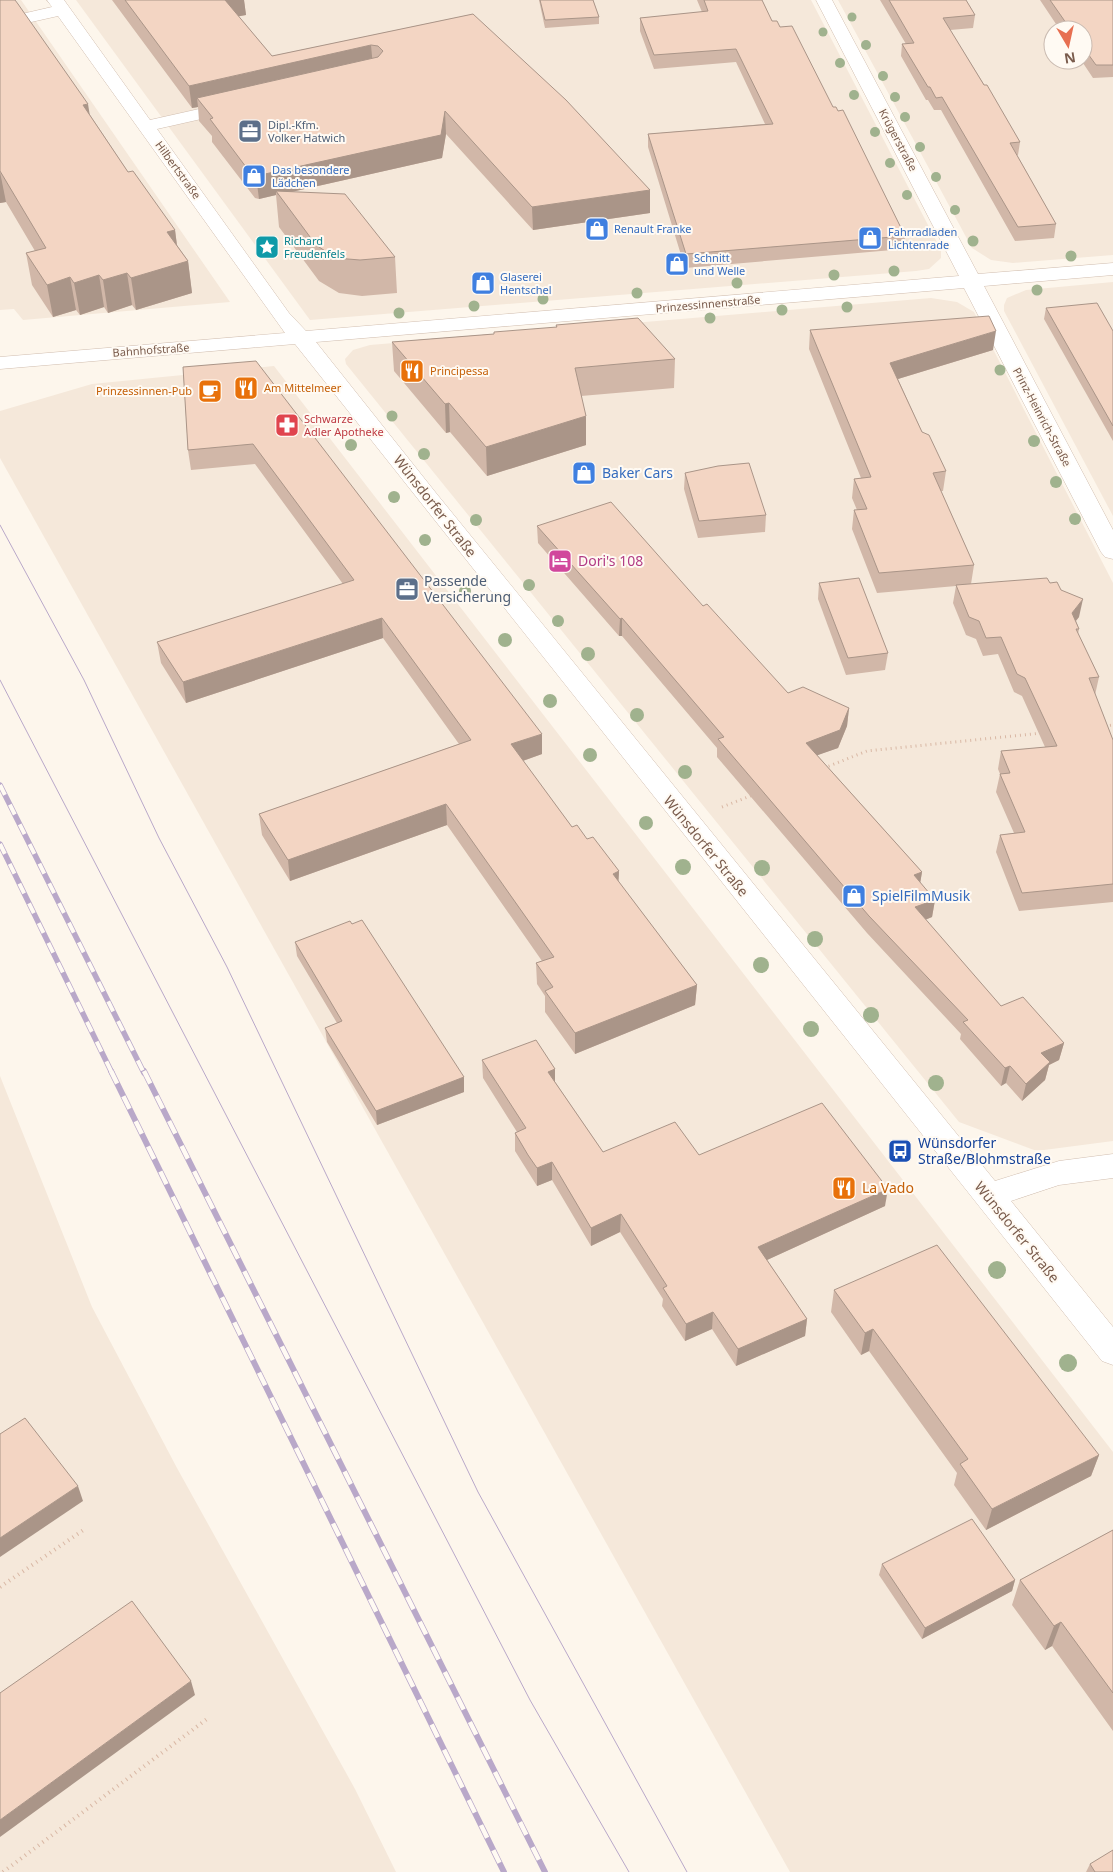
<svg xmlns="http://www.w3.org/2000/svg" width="1113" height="1872" font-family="'Noto Sans',sans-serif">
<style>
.residential{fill:#f5e8da;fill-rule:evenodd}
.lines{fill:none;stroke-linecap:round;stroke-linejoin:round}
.minor-casing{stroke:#d1beb0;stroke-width:1}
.path-far1{stroke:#d9b8a5;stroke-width:3;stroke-dasharray:1 4;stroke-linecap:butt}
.path{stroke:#d9b8a5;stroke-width:4;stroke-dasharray:1 4.5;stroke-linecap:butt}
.minor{fill:#fff;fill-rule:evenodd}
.tram{stroke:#b9a8c9;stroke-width:1}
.rail-far1-casing{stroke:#b9a8c9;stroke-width:5.5}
.rail-casing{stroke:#b9a8c9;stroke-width:6}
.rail-far1{stroke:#fffaf3;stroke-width:4;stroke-dasharray:11;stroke-linecap:butt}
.rail{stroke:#fffaf3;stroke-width:4.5;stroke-dasharray:14;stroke-linecap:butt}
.tree{fill:#a0b28e}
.wall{fill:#d1b7a8}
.shaded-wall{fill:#aa9588}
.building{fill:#f3d5c3;stroke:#aa9588}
.labels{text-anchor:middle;stroke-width:4;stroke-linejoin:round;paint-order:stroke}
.far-service-label{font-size:11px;fill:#4e5e75;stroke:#fffaf3;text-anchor:start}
.far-street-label{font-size:11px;fill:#7a5c4d;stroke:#fffaf3}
.far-shop-label{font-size:11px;fill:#366cbe;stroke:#fffaf3;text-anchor:start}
.far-culture-label{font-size:11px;fill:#0d838f;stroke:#fffaf3;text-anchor:start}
.far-food-label{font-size:11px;fill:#c56008;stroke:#fffaf3;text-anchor:start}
.far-health-label{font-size:11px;fill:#be3a42;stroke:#fffaf3;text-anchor:start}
.shop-label{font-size:14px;fill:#366cbe;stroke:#fffaf3;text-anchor:start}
.street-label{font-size:14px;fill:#7a5c4d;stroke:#fffaf3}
.hotel-label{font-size:14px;fill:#b23c85;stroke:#fffaf3;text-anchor:start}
.service-label{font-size:14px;fill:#4e5e75;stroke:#fffaf3;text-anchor:start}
.transit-label{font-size:14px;fill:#164399;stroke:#fffaf3;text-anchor:start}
.food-label{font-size:14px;fill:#c56008;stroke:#fffaf3;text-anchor:start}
</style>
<rect width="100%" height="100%" fill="#fdf6ec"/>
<!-- residential -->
<g class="residential">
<polygon points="0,0 21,0 230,302 23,320 14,309 0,310"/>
<polygon points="76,0 811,0 941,250 941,258 929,269 916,271 310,320"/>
<path d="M838,0H1113V255L1013,263L991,260L972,248ZM1053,30H1083V60H1053Z"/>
<polygon points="1113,282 1113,516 1004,311 1004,305 1007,298 1026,290"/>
<polygon points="931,298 957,302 974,312 1113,583 1113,1141 1044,1150 1034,1150 959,1122 346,364 345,359 353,350 370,345"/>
<polygon points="274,366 1113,1452 1113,1872 790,1872 0,458 0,411 92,384"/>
<polygon points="0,1076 92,1307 177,1468 355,1789 396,1872 0,1872"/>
</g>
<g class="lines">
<!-- minor casing -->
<g class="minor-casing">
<polygon id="minor" points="47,0 64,0 150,120 235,101 241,102 244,106 241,110 157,129 289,313 306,331 959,276 816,0 832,0 978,274 1113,263 1113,275 984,286 1113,530 1113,559 1105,557 1101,552 964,288 316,342 436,493 995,1181 1059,1161 1113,1154 1113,1178 1059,1185 1011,1201 1113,1327 1113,1365 1102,1361 295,344 0,369 0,357 285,333 58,16 0,29 0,19 52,7"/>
</g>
<!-- path-far1 -->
<g class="path-far1">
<polyline points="1105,726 1113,725"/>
<polyline points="824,768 867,751 1042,733"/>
<polyline points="722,807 753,795"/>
</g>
<!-- path -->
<g class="path">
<polyline points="0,1587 85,1529"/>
<polyline points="3,1872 207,1719"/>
</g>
<!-- minor -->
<use href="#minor" class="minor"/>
<!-- tram -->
<g class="tram">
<polyline points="0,525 84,680 159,838 227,967 478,1492 687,1872"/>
<polyline points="0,680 530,1700 629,1872"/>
</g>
<!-- rail-far1 casing -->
<g class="rail-far1-casing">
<g id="rail-far1">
<polyline points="0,785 144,1073"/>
<polyline points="0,844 112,1073"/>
</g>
</g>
<!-- rail casing -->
<g class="rail-casing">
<g id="rail">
<polyline points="111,1071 504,1872"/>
<polyline points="144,1071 545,1872"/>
</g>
</g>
<!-- rail-far1 -->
<use href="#rail-far1" class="rail-far1"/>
<!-- rail -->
<use href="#rail" class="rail"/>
</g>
<!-- trees -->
<g class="tree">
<circle cx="852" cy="17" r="4.5"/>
<circle cx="823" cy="32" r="4.5"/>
<circle cx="866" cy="45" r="5"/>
<circle cx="840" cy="63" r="5"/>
<circle cx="883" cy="76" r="5"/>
<circle cx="854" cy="95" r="5"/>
<circle cx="895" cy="97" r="5"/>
<circle cx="905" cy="117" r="5"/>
<circle cx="875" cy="132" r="5"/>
<circle cx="920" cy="147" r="5"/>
<circle cx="890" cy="163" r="5"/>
<circle cx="936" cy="177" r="5"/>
<circle cx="907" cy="195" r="5"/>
<circle cx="955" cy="210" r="5"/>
<circle cx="973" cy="241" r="5.5"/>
<circle cx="1071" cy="256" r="5.5"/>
<circle cx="894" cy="271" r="5.5"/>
<circle cx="834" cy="275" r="5.5"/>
<circle cx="737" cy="283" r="5.5"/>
<circle cx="1037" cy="290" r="5.5"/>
<circle cx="637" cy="293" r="5.5"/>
<circle cx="543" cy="299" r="5.5"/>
<circle cx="474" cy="306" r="5.5"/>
<circle cx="847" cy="307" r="5.5"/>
<circle cx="782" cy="310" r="5.5"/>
<circle cx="399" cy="313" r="5.5"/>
<circle cx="710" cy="318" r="5.5"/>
<circle cx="1000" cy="370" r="5.5"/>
<circle cx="392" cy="416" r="5.5"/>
<circle cx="1034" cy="441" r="6"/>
<circle cx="351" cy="445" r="6"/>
<circle cx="424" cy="454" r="6"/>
<circle cx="1056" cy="482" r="6"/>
<circle cx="394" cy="497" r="6"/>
<circle cx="1075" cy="519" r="6"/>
<circle cx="476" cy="520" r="6"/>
<circle cx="425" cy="540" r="6"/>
<circle cx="529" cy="585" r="6"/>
<circle cx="465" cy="591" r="6"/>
<circle cx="558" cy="621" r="6"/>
<circle cx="505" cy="640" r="7"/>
<circle cx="588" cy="654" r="7"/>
<circle cx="550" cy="701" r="7"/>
<circle cx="637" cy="715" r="7"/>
<circle cx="590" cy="755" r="7"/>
<circle cx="685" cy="772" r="7"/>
<circle cx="646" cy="823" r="7"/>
<circle cx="683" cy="867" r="8"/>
<circle cx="762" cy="868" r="8"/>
<circle cx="815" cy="939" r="8"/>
<circle cx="761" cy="965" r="8"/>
<circle cx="871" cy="1015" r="8"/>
<circle cx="811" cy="1029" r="8"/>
<circle cx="936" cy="1083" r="8"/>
<circle cx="997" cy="1270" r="9"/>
<circle cx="1068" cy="1363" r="9"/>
</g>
<!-- wall -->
<g class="wall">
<polygon points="0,0 90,115 128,172 175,230 177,245 188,261 192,293 136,310 132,305 108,313 104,307 80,315 76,310 53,317 32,285 26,253 35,251 6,202 0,203"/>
<polygon points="112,0 244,0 246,15 238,16 272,56 473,14 650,190 650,213 533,230 446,134 442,158 291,192 395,257 397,293 362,296 339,293 319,281 279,227 276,195 259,199 255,198 212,142 212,136 199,121 198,107 192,108"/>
<polygon points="539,0 593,0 599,17 599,24 545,28"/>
<polygon points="697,0 762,0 772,21 780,27 833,107 905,236 904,249 685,268 648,147 648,134 765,124 736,62 654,69 640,31 640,18 702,12"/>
<polygon points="880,0 966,0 975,15 973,28 950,30 1020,142 1018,155 1017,155 1056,224 1054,238 1015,241 941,110 934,110 928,100 926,100 901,56 902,44 906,44"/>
<polygon points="1040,0 1113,0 1113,77 1093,78 1081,60 1083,60 1083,30 1060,30"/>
<polygon points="1046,308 1113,331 1113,441 1044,319"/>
<polygon points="556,325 675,359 674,388 581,396 586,445 487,476 450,432 446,433 394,371 392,342 494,334 556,327"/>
<polygon points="810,330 993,350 898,379 922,432 946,471 943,491 941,491 974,565 971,584 1050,583 1061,590 1079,617 1076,621 1079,629 1078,634 1099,677 1095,695 1113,740 1113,902 1019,911 996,852 1000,835 1014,833 996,792 1000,774 998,769 1001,751 1045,747 1022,696 1014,692 998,654 983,656 976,639 966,635 953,603 956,586 877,593 852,529 854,510 857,510 852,498 854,479 861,478 809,349"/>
<polygon points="183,367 542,754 523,761 572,827 587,839 619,871 618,881 697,985 695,1005 575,1054 545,1012 545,996 537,984 536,963 542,961 447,825 290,881 262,835 259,814 459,744 383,638 186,703 161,663 157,642 343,584 255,464 191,470 188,450"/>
<polygon points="685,473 766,515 765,532 698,538 684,489"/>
<polygon points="537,526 703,606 788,693 849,708 847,726 838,748 817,755 922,872 920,883 935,900 932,917 925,920 1001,1006 1064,1043 1059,1060 1049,1065 1045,1080 1022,1101 1006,1083 1001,1086 960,1039 961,1034 867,933 717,757 717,748 622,636 619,636 538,543"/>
<polygon points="819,583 888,653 885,670 846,675 818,599"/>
<polygon points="295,942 464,1077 464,1092 377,1125 327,1042 325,1028 337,1023 297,956"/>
<polygon points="482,1060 555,1069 555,1082 603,1152 699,1155 885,1206 767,1260 807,1319 805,1336 736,1366 712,1329 685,1341 662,1306 663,1299 620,1232 591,1246 552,1180 537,1186 515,1151 515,1133 517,1132 483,1078"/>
<polygon points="834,1290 1099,1455 1091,1476 986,1530 954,1485 957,1473 869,1351 861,1355 831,1312"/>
<polygon points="1113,1530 1113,1731 1052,1646 1045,1650 1012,1605 1020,1580"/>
<polygon points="882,1564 1015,1580 1012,1591 922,1639 879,1575"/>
<polygon points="1090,1864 1113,1872 1086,1872"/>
</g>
<!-- shaded-wall -->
<g class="shaded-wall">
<polygon points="222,0 244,0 246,15 224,19"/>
<polygon points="371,45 373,67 197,98 198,107 192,108 189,86"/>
<polygon points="88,104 93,135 83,105"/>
<polygon points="445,111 446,134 442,158 278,195 276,191 276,195 259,199 256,176"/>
<polygon points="0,172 6,202 0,203"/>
<polygon points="650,190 650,213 533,230 532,207"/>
<polygon points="175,230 179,262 167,232"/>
<polygon points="188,261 192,293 136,310 131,278"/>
<polygon points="127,273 132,305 108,313 103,280"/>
<polygon points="99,275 104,307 80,315 74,283"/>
<polygon points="70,277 76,310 53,317 47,285"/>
<polygon points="996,331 993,350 888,382 890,363"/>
<polygon points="449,403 450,432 446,433 445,404"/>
<polygon points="586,416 586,445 487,476 486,447"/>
<polygon points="1083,599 1079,617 1068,630 1072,613"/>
<polygon points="382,618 383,638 186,703 183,682"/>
<polygon points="622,618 622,636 619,636 620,619"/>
<polygon points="849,708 847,726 838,748 804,760 806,743"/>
<polygon points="542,734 542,754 511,765 511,744"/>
<polygon points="446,804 447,825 290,881 288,860"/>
<polygon points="619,871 618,892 613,874"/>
<polygon points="922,872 919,890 914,875"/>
<polygon points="935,900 932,917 912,925 915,907"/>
<polygon points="697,985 695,1005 575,1054 575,1033"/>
<polygon points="1064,1043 1059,1060 1049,1065 1045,1080 1022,1101 1026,1084 1041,1053"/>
<polygon points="1010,1066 1006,1083 1001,1086 1005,1068"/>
<polygon points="555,1069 555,1087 548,1072"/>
<polygon points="464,1077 464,1092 377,1125 376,1111"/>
<polygon points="552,1162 552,1180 537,1186 537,1168"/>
<polygon points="888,1189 885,1206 756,1265 758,1247"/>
<polygon points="621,1214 620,1232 591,1246 591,1228"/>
<polygon points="713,1312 712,1329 685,1341 686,1324"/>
<polygon points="807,1319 805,1336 736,1366 738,1349"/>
<polygon points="873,1329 869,1351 861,1355 865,1333"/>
<polygon points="1099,1455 1091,1476 986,1530 992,1509"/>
<polygon points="78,1486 83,1501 0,1557 0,1538"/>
<polygon points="1015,1580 1012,1591 922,1639 925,1628"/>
<polygon points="1061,1622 1052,1646 1045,1650 1054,1626"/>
<polygon points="191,1681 195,1695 0,1837 0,1820"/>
</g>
<!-- building -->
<g class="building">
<polygon points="0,0 15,0 18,4 88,104 83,105 128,172 133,171 175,230 167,232 188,261 131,278 127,273 103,280 99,275 74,283 70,277 47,285 26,253 46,248 0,171"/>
<polygon points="125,0 225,0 272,56 473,14 566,100 650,190 532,207 445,111 441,135 256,176 252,175 210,119 213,118 197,98 378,57 383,51 378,46 371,45 189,86"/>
<polygon points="540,0 593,0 599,17 545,20"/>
<polygon points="704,0 762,0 772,21 777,21 780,27 792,26 833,107 836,107 838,111 843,110 905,236 686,254 648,134 773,124 736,49 654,55 640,18 708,11"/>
<polygon points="889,0 966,0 975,15 943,18 984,85 987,85 1020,142 1010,143 1056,224 1018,227 942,97 936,98 930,87 928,87 902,44 914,43"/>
<polygon points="1050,0 1113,0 1113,65 1096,65 1083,47 1083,30 1071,30"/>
<polygon points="276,191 345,194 395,257 360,260 336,258 316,245"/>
<polygon points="1097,303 1113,331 1113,426 1046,308"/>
<polygon points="989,316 996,331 890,363 922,432 929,435 946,471 933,473 974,565 879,573 854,510 867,509 854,479 871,477 810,330"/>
<polygon points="638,318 675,359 575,368 586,416 486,447 449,403 445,404 392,342 494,334 494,332 557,327 556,325"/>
<polygon points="256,361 542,734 511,744 572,827 577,825 587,839 593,837 619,871 613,874 697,985 575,1033 545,991 553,987 536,963 554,957 446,804 288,860 259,814 471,740 382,618 183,682 157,642 354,580 253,444 188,450 183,367"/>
<polygon points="749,463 766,515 699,521 685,473 718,466"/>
<polygon points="611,502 703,606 707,604 788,693 803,687 849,708 840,730 806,743 922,872 914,875 935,900 915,907 1001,1006 1023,997 1064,1043 1041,1053 1050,1062 1026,1084 1010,1066 1005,1068 963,1022 968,1020 869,916 718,739 724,737 622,618 620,619 537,526"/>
<polygon points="859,578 888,653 848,658 819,583"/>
<polygon points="1047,578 1050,583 1057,582 1061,590 1083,599 1072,613 1079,629 1076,629 1099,677 1089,678 1113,740 1113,884 1022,893 1000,835 1025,832 1000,774 1010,773 1001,751 1057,746 1025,678 1017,674 1001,637 986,638 979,621 969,617 956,585"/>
<polygon points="362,920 464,1077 376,1111 325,1028 342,1021 295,942 350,921 352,924"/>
<polygon points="536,1040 555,1069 548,1072 603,1152 675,1122 699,1155 822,1103 888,1189 758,1247 807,1319 738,1349 713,1312 686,1324 663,1288 667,1286 621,1214 591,1228 552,1162 537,1168 528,1155 515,1133 526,1128 482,1060"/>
<polygon points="937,1245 1099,1455 992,1509 960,1464 968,1459 873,1329 865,1333 834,1290"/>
<polygon points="25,1418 78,1486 0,1538 0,1434"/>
<polygon points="972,1519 1015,1580 925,1628 882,1564"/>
<polygon points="1113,1530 1113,1693 1061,1622 1054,1626 1020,1580"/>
<polygon points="132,1601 191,1681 0,1820 0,1693"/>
<polygon points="1113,1850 1113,1872 1095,1872 1090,1864"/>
</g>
<!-- icons -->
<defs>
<g id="office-square" transform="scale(1.25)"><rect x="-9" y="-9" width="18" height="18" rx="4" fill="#5c6f8a" stroke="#fffaf3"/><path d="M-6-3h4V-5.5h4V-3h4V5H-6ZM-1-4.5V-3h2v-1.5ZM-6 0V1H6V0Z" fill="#fff"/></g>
<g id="shop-square" transform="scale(1.25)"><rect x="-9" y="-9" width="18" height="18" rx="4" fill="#3f7fe0" stroke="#fffaf3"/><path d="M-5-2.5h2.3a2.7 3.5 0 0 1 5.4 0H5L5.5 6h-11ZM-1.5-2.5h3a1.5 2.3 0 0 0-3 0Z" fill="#fff"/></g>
<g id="sight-square" transform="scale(1.25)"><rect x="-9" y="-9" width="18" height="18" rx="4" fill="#0f9aa8" stroke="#fffaf3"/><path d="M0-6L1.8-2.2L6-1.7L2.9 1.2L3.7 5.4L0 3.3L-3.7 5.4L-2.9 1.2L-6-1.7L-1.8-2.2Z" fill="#fff"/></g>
<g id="restaurant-square" transform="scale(1.25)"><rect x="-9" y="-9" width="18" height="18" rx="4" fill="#e8710a" stroke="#fffaf3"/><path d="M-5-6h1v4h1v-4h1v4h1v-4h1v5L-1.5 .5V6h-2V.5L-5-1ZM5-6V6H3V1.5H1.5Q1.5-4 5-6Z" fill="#fff"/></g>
<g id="cafe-square" transform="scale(1.25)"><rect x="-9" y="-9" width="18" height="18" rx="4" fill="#e8710a" stroke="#fffaf3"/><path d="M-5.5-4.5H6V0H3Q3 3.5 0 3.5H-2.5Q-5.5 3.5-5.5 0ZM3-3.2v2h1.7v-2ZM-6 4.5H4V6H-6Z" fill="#fff"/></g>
<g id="pharmacy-square" transform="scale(1.25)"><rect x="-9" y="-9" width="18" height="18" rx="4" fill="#e0444e" stroke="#fffaf3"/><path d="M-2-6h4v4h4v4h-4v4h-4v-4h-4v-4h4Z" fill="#fff"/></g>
<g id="hotel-square" transform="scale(1.25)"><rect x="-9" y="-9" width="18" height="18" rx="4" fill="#d1479c" stroke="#fffaf3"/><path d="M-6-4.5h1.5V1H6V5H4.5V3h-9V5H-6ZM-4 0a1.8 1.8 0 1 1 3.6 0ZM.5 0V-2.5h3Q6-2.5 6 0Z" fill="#fff"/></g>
<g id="bus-square" transform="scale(1.25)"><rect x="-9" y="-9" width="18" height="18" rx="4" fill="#1a4fb4" stroke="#fffaf3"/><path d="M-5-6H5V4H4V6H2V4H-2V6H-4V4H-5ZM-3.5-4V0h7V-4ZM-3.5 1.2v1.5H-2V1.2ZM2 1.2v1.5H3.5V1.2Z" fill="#fff"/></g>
</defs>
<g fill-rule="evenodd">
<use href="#office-square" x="250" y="131"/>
<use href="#shop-square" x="254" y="176"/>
<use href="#shop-square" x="597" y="229"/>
<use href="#shop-square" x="870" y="238"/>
<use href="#sight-square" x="267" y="247"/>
<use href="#shop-square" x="677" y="264"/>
<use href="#shop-square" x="483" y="283"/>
<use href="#restaurant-square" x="412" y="371"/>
<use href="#restaurant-square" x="246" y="388"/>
<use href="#cafe-square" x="210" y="391"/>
<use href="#pharmacy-square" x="287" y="425"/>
<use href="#shop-square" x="584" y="473"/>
<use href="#hotel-square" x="560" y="561"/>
<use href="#office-square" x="407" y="589"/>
<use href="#shop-square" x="854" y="896"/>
<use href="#bus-square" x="900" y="1151"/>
<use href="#restaurant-square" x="844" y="1188"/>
</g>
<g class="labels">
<!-- far-service labels -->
<g class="far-service-label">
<text x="268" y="129">Dipl.-Kfm.<tspan x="268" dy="13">Volker Hatwich</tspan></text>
</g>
<!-- far-street labels -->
<g class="far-street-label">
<text transform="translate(898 140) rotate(62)" y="4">Krügerstraße</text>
<text transform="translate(178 170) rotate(54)" y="4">Hilbertstraße</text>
<text transform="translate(708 304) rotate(-5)" y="4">Prinzessinnenstraße</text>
<text transform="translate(151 350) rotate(-4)" y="4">Bahnhofstraße</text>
<text transform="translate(1042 417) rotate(62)" y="4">Prinz-Heinrich-Straße</text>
</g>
<!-- far-shop labels -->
<g class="far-shop-label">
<text x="272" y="174">Das besondere<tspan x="272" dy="13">Lädchen</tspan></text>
<text x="614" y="233">Renault Franke</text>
<text x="888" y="236">Fahrradladen<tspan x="888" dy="13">Lichtenrade</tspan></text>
<text x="694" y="262">Schnitt<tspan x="694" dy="13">und Welle</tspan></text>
<text x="500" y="281">Glaserei<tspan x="500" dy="13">Hentschel</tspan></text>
</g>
<!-- far-culture labels -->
<g class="far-culture-label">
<text x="284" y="245">Richard<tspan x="284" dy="13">Freudenfels</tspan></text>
</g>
<!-- far-food labels -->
<g class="far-food-label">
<text x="430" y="375">Principessa</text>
<text x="264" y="392">Am Mittelmeer</text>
<text x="192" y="395" text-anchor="end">Prinzessinnen-Pub</text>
</g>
<!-- far-health labels -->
<g class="far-health-label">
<text x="304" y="423">Schwarze<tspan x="304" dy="13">Adler Apotheke</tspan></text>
</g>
<!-- shop labels -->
<g class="shop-label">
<text x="602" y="478">Baker Cars</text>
<text x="872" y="901">SpielFilmMusik</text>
</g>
<!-- street labels -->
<g class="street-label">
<text transform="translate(435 506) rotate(52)" y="5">Wünsdorfer Straße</text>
<text transform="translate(706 846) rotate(51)" y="5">Wünsdorfer Straße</text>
<text transform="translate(1017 1232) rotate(51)" y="5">Wünsdorfer Straße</text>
</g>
<!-- hotel labels -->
<g class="hotel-label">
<text x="578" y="566">Dori's 108</text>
</g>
<!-- service labels -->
<g class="service-label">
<text x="424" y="586">Passende<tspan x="424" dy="16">Versicherung</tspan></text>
</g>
<!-- transit labels -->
<g class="transit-label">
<text x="918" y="1148">Wünsdorfer<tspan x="918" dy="16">Straße/Blohmstraße</tspan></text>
</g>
<!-- food labels -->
<g class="food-label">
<text x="862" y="1193">La Vado</text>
</g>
</g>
<!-- north arrow -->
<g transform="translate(1068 45) rotate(171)"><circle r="24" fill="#fffaf3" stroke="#cabbb1"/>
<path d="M0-4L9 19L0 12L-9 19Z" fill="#e76f51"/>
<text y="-8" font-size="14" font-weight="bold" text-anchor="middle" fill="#7a5c4d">N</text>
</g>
</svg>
